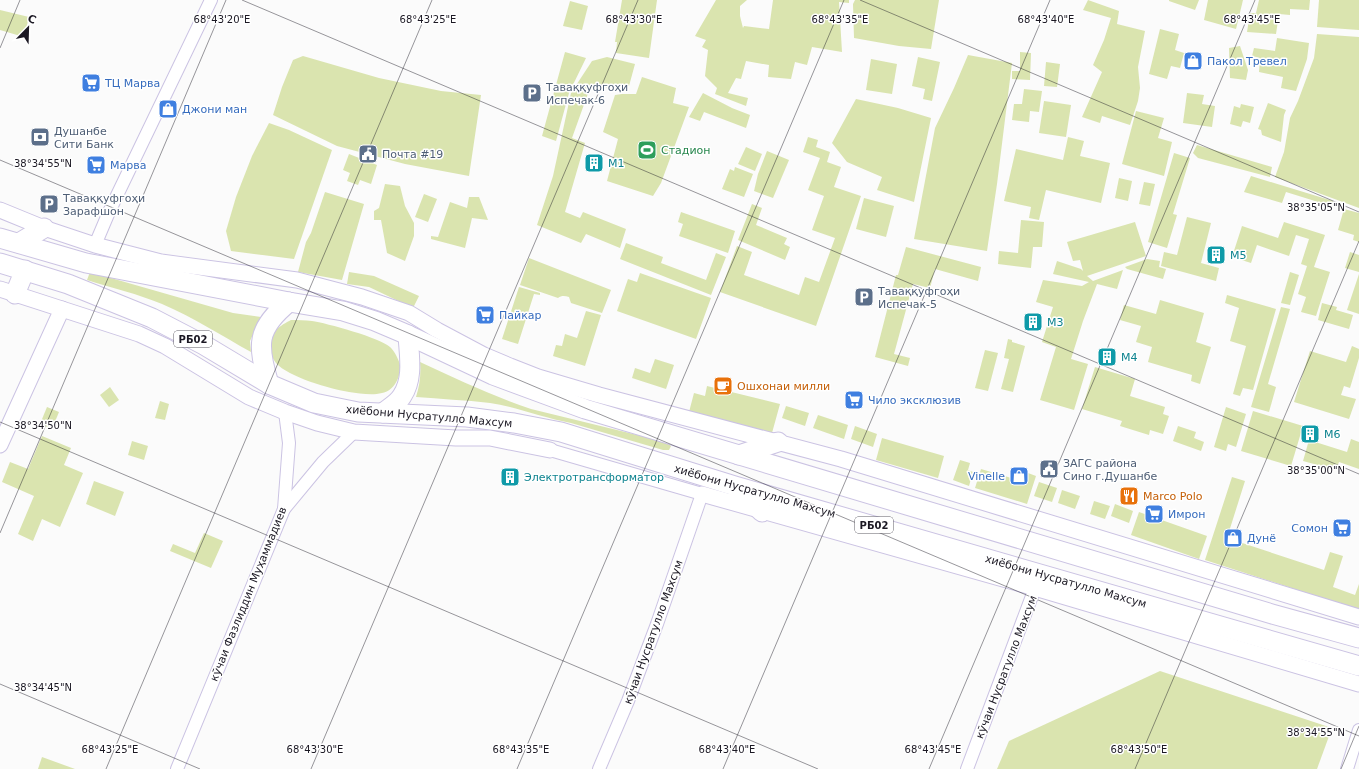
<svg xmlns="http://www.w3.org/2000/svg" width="1359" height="769" font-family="'DejaVu Sans',sans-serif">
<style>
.green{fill:#dae4af}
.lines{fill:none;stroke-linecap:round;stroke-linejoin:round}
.minor-casing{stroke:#cbc3e3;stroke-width:14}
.tertiary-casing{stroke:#cbc3e3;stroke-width:17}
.trunk-casing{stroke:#cbc3e3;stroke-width:21}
.minor{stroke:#fff;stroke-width:12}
.tertiary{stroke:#fff;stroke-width:15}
.trunk{stroke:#fff;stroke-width:19}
.ticks{fill:none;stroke:#1b1823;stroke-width:1;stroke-opacity:0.45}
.labels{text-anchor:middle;stroke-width:3;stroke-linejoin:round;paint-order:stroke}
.shield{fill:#fff;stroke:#5f5d65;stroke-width:1}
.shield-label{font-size:10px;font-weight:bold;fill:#1b1823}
.shop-label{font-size:11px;fill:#366cbe;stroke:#fff;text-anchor:start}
.service-label{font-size:11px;fill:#4e5e75;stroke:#fff;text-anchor:start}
.leisure-label{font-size:11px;fill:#27864d;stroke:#fff;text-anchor:start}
.culture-label{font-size:11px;fill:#0d838f;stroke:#fff;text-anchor:start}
.food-label{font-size:11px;fill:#c56008;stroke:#fff;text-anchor:start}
.street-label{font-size:11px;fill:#1b1823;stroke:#fff}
.ticks-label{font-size:10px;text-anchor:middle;fill:#1b1823;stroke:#fff;stroke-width:3;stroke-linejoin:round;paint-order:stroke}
</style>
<rect width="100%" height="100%" fill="#fbfbfb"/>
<!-- green -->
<g class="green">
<polygon points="622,0 657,0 649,58 616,53 617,42 615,42"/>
<polygon points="716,0 747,0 740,6 740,16 743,28 744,26 769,29 773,0 849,0 849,3 839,2 842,52 812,47 807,65 795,62 791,79 768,77 769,65 746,61 741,79 736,78 728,93 748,98 746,106 715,94 717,88 705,76 708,50 702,47 706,40 695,36"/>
<polygon points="855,0 939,0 931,49 899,46 854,38 853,4"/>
<polygon points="1088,0 1119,11 1117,24 1145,31 1138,67 1140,88 1138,101 1130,125 1102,116 1100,123 1082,117 1102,72 1093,65 1104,40 1111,18 1083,10"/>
<polygon points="1169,0 1199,0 1195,10 1169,1"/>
<polygon points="1208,0 1243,0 1236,29 1204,20"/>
<polygon points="1259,0 1310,0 1309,10 1290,9 1290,15 1279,14 1276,34 1247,32 1250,13 1256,13"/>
<polygon points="1319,0 1359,0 1359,30 1317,27"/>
<polygon points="570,1 588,6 582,30 563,26"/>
<polygon points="0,10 29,17 24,37 0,30"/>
<polygon points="1160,29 1179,34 1175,50 1184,53 1180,68 1171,66 1167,79 1149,74"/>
<polygon points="1317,34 1359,37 1359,208 1275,177 1284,152 1290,118 1298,101 1314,58"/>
<polygon points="1277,38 1309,43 1307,59 1296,91 1281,88 1283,77 1259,72 1260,58 1252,56 1254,48 1275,51"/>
<polygon points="1240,46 1248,70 1246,80 1230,78 1229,48"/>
<polygon points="565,52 586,58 569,93 556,141 542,136"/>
<polygon points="1020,52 1031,53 1030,80 1012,79 1012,71 1020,71"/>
<polygon points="968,55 1012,63 997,184 987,251 914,239 935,128 954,88"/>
<polygon points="303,56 379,78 441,91 481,95 469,176 405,164 337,146 273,115 282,87 293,60"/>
<polygon points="607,57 635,64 629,86 615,84 610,88 591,85 572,138 585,143 565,212 580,218 583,212 626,229 620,248 586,234 581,243 537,225 553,176 571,93 592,61"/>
<polygon points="918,57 940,62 932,101 923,99 925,89 912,86"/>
<polygon points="871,59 897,64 892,94 866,90"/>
<polygon points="1046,62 1060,64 1057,87 1044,86"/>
<polygon points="642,77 676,88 673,103 689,107 661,183 653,196 607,181 618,139 603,132 615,95 622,94 636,94"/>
<polygon points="1024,89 1042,91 1039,112 1030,111 1029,122 1012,120 1014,104 1022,104"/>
<polygon points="703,93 732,108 750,115 746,128 704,112 700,121 689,117"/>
<polygon points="1187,93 1204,95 1202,104 1215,106 1212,127 1183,123"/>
<polygon points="856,99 898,108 931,118 914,202 877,190 882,177 847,162 832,143"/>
<polygon points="1044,101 1071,105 1066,137 1039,133"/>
<polygon points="1268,103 1286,110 1284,115 1281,142 1262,135 1261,130 1258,129"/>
<polygon points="1241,104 1254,107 1250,123 1243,121 1241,127 1230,124 1234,106 1240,108"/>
<polygon points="1136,111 1164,118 1158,138 1172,142 1164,176 1122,164"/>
<polygon points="269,123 289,130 332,150 294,259 231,251 226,231 236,197 252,156"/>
<polygon points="808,137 818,140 816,147 830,152 827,162 841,167 834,187 861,196 816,326 720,292 737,246 752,252 744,275 799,295 805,277 819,282 835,238 812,230 824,196 808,190 820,158 803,152"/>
<polygon points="1068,137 1084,141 1080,156 1110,163 1101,203 1046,190 1039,220 1029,218 1031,207 1004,201 1016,149 1063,160"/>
<polygon points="1197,145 1272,167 1270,177 1198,158 1193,153"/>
<polygon points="746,147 762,154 755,171 738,164"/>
<polygon points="767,151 789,160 773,198 754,191 758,174"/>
<polygon points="1174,153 1190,158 1173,214 1177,215 1167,248 1148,242"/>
<polygon points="349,154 377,165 371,184 360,180 358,185 347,181 350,173 343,170"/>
<polygon points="735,167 753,174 744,197 722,189 730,169 734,171"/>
<polygon points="1251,176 1333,201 1331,206 1286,192 1282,203 1244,192"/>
<polygon points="1119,178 1132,181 1128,201 1115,198"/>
<polygon points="1144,182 1155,184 1150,206 1139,204"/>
<polygon points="385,184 400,186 405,206 414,223 414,236 405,261 387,253 381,220 374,220 374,211 379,208"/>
<polygon points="325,192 364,204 342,280 298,272 306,242 311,233"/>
<polygon points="424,194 437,199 428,222 415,217"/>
<polygon points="469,197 479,197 488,220 472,218 465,248 431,239 431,236 438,237 450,202 467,208"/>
<polygon points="864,198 894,206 886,237 856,229"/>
<polygon points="752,204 762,208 756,225 787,238 784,244 790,247 785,260 738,240"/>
<polygon points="1344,209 1359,213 1359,242 1353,240 1354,235 1338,230"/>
<polygon points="681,212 735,231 728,253 679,236 683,224 678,222"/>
<polygon points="1187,217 1211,223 1201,263 1219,268 1216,281 1161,266 1164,252 1177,255"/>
<polygon points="1021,220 1044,222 1042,247 1033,247 1031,268 998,264 999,251 1018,253"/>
<polygon points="1135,222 1146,256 1087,276 1093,281 1123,270 1117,289 1097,284 1083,321 1071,359 1088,364 1074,410 1040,400 1056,347 1042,342 1053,307 1036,302 1043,280 1082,286 1089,282 1053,274 1057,261 1081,269 1083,271 1080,260 1073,261 1067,242"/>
<polygon points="1284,222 1325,235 1314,267 1330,272 1316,316 1301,312 1306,297 1298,294 1307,266 1301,264 1309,239 1296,235 1289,256 1257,245 1251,263 1232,257 1242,226 1278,238"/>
<polygon points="626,243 663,257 661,263 706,280 716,253 726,257 711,295 620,259"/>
<polygon points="906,247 981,267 978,281 935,269 930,288 913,284 894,354 910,358 908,366 875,357 896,275 898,275"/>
<polygon points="1350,252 1359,255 1359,272 1345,268"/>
<path d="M529,258L611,290L602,313L571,303L569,297C565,296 562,295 558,298L520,285Z"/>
<polygon points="1147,259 1160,261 1159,267 1166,269 1163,279 1127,269 1125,267"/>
<path d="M90,272L233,313L261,317L250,341L251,352C222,336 193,317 162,304C138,294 112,288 87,280Z"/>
<polygon points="349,272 374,276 419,296 413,308 369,287 347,284"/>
<polygon points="1290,272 1299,275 1290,305 1281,303"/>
<polygon points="640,273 711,298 696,339 617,311 628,279 637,282"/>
<polygon points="1359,274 1359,314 1347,310"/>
<polygon points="519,287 540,293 540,295 534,294 518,344 502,339"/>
<polygon points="1227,295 1276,309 1253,390 1243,388 1240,396 1233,394 1246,346 1230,341 1239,308 1225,303"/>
<polygon points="1160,300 1204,313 1196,342 1211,347 1200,384 1191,381 1192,375 1148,362 1152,347 1136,342 1141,326 1120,320 1124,305 1156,314"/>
<polygon points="1322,303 1337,307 1336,310 1353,315 1349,329 1318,320"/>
<polygon points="1281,307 1290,309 1268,384 1276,387 1269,412 1251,407"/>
<polygon points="586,311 601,315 585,366 553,356 556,345 562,346 565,334 577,338"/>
<path d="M291,320C298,320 305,320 312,321C326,323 381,338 390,347C394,350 399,360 400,365C401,377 394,391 382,393C371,396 359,393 349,392C331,389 288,377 276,363C272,358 271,353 270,346C268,333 281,325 291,320Z"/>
<polygon points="1008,339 1012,340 1012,342 1025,346 1013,392 1001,389 1009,359 1004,358"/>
<polygon points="1352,346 1359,349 1359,358 1350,388 1344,386 1341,395 1356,399 1349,419 1294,402 1310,351 1346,362"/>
<polygon points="985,350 998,353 988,391 975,388"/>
<polygon points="655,359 674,365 666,389 632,378 635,368 650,373"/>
<path d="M420,362C456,379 493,396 531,409L666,442L671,446L669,450H663L571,423C543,418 517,407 490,403C465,400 440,399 416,397C420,385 421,374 420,362Z"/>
<polygon points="1095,367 1135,379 1130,396 1165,407 1163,414 1169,416 1163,434 1150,430 1149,435 1120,426 1122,421 1082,409"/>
<polygon points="707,386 780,404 772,433 689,412 694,393 705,396"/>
<polygon points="110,387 119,400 109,407 100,395"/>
<polygon points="160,401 169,404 165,420 155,418"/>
<polygon points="786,406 809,413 805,426 782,418"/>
<polygon points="47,407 59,412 52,429 40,424"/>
<polygon points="1226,407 1246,414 1236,447 1228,444 1226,451 1214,447"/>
<polygon points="1253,411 1303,426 1291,466 1241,451"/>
<polygon points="818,415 848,425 844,439 813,428"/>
<polygon points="855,426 877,434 873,447 851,439"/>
<polygon points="1178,426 1196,432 1194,438 1204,442 1201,451 1173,441"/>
<polygon points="42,436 71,448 64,465 83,473 60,527 42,519 33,541 18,534 34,496 2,482 10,462 28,469"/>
<polygon points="882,438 944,456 938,478 876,460"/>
<polygon points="1351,439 1359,442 1359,469 1339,462 1336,470 1303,461 1309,440 1347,452"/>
<polygon points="132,441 148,446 144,460 128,455"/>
<polygon points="960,460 970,463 968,470 973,472 969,486 953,480"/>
<polygon points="981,469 1025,482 1028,473 1036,476 1027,504 975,488"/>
<polygon points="1232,477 1245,481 1227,538 1324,570 1330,552 1343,556 1333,587 1355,595 1359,584 1359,610 1205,560"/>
<polygon points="94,481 124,492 115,516 86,504"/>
<polygon points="1039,482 1057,488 1052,502 1034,496"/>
<polygon points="1062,490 1080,496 1075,509 1058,503"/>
<polygon points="1094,501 1110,506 1105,519 1090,514"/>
<polygon points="1115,504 1133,511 1129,523 1111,516"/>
<polygon points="1139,512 1207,536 1199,559 1131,535"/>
<polygon points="204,533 223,541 211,568 170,551 173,544 195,553"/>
<polygon points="1160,671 1332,728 1317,769 997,769 1009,741"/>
<polygon points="42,757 75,769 38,769"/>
</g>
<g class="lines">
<!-- minor casing -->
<g class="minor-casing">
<g id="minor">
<polyline points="95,245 109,212 211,0"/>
<polyline points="550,450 702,494 657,624 628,701 599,769"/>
<polyline points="284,509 323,462 354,432"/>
<polyline points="177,769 284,509 289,443 285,412"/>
<polyline points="967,769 1035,588"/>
<polyline points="1347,769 1359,730"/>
</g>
</g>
<!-- tertiary casing -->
<g class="tertiary-casing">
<g id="tertiary">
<polyline points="0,210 44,228 95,245 161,262 297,280 362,297 409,313 437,330 484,355 510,366 538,377 599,395 841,459 1359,617"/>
<polyline points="0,289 139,334 165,346 249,397 285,412 317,423 354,432 456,438 490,438 550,450"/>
<polyline points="0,445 62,309"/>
<polyline points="702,494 1035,588 1359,684"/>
</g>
</g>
<!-- trunk casing -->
<g class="trunk-casing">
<g id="trunk">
<polyline points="0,238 86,263 289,302 343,311 375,321 408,335 493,375 585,409 1272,614 1359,638"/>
<polyline points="19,243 44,228"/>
<polyline points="0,263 68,284 152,318 204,345 269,384 314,403 358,412 467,417 514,423 561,432 735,486 1359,666"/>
<polyline points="15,294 25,270"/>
<path d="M269,384C257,345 256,329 289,302"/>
<path d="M383,413C389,408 398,403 402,396C414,378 409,355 408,335"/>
<polyline points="739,455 778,442"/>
<polyline points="736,487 762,512"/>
</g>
</g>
<!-- minor -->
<use href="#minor" class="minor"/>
<!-- tertiary -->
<use href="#tertiary" class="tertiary"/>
<!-- trunk -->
<use href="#trunk" class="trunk"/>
</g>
<!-- ticks -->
<path class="ticks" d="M242,0L1359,474M860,0L1359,212M0,48L20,0M0,160L1359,736M0,422L818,769M0,533L226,0M0,684L200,769M106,769L432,0M311,769L638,0M517,769L844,0M723,769L1050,0M929,769L1255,0M1135,769L1359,241M1341,769L1359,726"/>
<!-- icons -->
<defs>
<g id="shop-square" transform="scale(1)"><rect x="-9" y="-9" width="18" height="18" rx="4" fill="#3f7fe0" stroke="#fff"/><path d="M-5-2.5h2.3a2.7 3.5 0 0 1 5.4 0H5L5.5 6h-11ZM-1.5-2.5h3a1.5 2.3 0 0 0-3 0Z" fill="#fff"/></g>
<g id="supermarket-square" transform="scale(1)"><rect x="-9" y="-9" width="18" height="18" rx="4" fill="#3f7fe0" stroke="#fff"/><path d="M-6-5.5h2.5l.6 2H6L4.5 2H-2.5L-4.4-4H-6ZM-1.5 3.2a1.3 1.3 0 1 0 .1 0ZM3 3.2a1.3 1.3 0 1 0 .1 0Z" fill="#fff"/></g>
<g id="parking-square" transform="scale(1)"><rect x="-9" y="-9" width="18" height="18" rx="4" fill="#5c6f8a" stroke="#fff"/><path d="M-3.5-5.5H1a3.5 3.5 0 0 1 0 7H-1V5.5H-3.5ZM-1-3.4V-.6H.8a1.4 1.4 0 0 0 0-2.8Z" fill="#fff"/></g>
<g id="bank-square" transform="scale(1)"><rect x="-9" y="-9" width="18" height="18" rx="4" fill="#5c6f8a" stroke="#fff"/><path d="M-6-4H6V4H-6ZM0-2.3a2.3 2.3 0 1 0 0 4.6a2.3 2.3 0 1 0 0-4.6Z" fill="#fff"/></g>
<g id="stadium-square" transform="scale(1)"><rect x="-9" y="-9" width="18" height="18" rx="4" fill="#2e9e5b" stroke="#fff"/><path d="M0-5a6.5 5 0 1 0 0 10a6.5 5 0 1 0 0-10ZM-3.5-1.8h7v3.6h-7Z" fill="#fff"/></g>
<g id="civic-square" transform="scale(1)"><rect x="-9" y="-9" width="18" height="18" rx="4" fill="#5c6f8a" stroke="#fff"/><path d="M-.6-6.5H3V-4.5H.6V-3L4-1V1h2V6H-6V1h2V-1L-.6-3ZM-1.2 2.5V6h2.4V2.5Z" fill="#fff"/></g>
<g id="building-square" transform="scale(1)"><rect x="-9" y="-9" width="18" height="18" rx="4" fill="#0f9aa8" stroke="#fff"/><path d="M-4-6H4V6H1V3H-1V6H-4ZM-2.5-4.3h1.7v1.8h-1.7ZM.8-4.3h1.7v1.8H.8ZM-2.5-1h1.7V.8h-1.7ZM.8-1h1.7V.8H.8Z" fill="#fff"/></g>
<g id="cafe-square" transform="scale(1)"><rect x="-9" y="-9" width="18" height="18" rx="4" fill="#e8710a" stroke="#fff"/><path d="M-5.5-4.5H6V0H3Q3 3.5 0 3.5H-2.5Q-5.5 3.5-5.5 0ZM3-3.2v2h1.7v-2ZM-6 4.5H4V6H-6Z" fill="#fff"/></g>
<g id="restaurant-square" transform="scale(1)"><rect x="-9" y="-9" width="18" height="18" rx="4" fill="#e8710a" stroke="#fff"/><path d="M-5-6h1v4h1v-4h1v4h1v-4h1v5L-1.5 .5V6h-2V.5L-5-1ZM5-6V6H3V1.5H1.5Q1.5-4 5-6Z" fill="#fff"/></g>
</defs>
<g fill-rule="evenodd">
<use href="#shop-square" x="1193" y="61"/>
<use href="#supermarket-square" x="91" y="83"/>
<use href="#parking-square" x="532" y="93"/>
<use href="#shop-square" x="168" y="109"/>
<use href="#bank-square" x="40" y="137"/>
<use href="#stadium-square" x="647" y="150"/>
<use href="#civic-square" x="368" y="154"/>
<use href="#building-square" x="594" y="163"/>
<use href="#supermarket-square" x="96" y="165"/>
<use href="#parking-square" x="49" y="204"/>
<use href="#building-square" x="1216" y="255"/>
<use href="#parking-square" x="864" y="297"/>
<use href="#supermarket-square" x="485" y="315"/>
<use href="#building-square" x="1033" y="322"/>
<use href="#building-square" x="1107" y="357"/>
<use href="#cafe-square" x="723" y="386"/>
<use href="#supermarket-square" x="854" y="400"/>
<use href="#building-square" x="1310" y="434"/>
<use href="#civic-square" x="1049" y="469"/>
<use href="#shop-square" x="1019" y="476"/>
<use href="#building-square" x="510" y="477"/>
<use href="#restaurant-square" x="1129" y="496"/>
<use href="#supermarket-square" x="1154" y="514"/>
<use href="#supermarket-square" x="1342" y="528"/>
<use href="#shop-square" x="1233" y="538"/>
</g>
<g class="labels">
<!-- shield labels -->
<g class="shield">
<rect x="174" y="331" width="38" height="16" rx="3"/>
<rect x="855" y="517" width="38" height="16" rx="3"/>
</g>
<g class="shield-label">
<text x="193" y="343">РБ02</text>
<text x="874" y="529">РБ02</text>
</g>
<!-- shop labels -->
<g class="shop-label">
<text x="1207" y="65">Пакол Тревел</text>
<text x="105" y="87">ТЦ Марва</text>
<text x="182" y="113">Джони ман</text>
<text x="110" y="169">Марва</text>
<text x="499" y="319">Пайкар</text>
<text x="868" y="404">Чило эксклюзив</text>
<text x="1005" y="480" text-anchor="end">Vinelle</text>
<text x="1168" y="518">Имрон</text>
<text x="1328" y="532" text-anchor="end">Сомон</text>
<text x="1247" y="542">Дунё</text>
</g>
<!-- service labels -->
<g class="service-label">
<text x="546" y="91">Таваққуфгоҳи<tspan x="546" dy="13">Испечак-6</tspan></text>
<text x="54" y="135">Душанбе<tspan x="54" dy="13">Сити Банк</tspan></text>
<text x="382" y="158">Почта #19</text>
<text x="63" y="202">Таваққуфгоҳи<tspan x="63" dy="13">Зарафшон</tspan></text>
<text x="878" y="295">Таваққуфгоҳи<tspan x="878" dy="13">Испечак-5</tspan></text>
<text x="1063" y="467">ЗАГС района<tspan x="1063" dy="13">Сино г.Душанбе</tspan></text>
</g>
<!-- leisure labels -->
<g class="leisure-label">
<text x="661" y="154">Стадион</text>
</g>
<!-- culture labels -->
<g class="culture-label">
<text x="608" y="167">М1</text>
<text x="1230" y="259">М5</text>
<text x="1047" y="326">M3</text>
<text x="1121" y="361">М4</text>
<text x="1324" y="438">М6</text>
<text x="524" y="481">Электротрансформатор</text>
</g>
<!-- food labels -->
<g class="food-label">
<text x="737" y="390">Ошхонаи милли</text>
<text x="1143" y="500">Marco Polo</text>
</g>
<!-- street labels -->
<g class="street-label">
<text transform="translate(429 416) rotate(5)" y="4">хиёбони Нусратулло Махсум</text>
<text transform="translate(755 491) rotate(16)" y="4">хиёбони Нусратулло Махсум</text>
<text transform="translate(1066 581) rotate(16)" y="4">хиёбони Нусратулло Махсум</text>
<text transform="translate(248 594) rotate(-68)" y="4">кӯчаи Фазлиддин Муҳаммадиев</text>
<text transform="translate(653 632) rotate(-70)" y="4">кӯчаи Нусратулло Махсум</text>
<text transform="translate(1006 667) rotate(-69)" y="4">кӯчаи Нусратулло Махсум</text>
</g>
</g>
<g class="ticks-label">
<text x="222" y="23">68°43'20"E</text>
<text x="428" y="23">68°43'25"E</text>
<text x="634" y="23">68°43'30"E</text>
<text x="840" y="23">68°43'35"E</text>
<text x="1046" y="23">68°43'40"E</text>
<text x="1252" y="23">68°43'45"E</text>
<text x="43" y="167">38°34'55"N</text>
<text x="1316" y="211">38°35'05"N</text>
<text x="43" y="429">38°34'50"N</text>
<text x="1316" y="474">38°35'00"N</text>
<text x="43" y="691">38°34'45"N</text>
<text x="1316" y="736">38°34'55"N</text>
<text x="110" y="753">68°43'25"E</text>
<text x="315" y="753">68°43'30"E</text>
<text x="521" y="753">68°43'35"E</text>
<text x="727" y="753">68°43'40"E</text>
<text x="933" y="753">68°43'45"E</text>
<text x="1139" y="753">68°43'50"E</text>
</g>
<!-- north arrow -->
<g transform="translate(28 28) rotate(23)" stroke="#ffffff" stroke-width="3" paint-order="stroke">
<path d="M0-3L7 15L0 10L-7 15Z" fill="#1b1823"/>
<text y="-6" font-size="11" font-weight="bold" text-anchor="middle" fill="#1b1823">С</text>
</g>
</svg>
